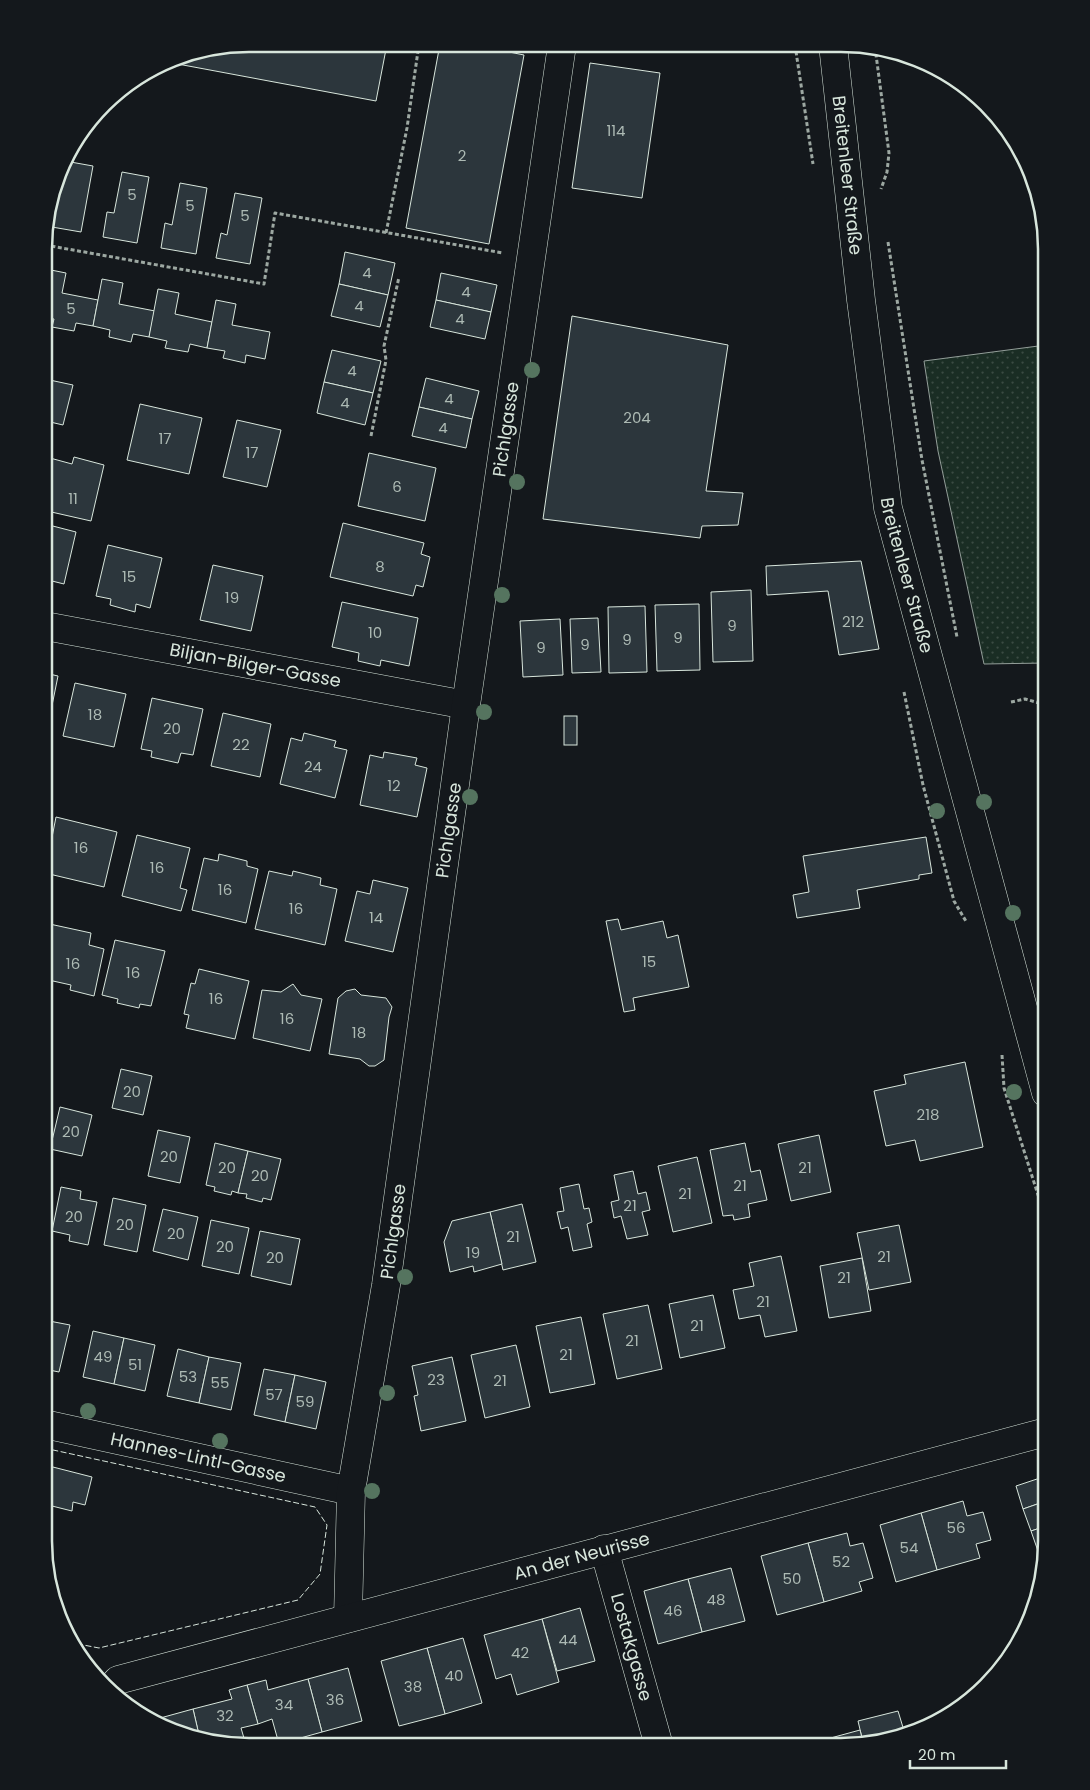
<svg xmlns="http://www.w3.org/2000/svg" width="1090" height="1790" font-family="Poppins,sans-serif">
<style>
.green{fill:url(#green-dots);stroke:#939e99}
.building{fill:#2c363c;stroke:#d8e6dc}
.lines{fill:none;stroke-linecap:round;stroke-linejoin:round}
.minor-casing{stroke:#d8e6dc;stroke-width:29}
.major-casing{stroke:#d8e6dc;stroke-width:29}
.path{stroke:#9da8a2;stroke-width:3;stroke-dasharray:4 2.5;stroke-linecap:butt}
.minor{stroke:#14181c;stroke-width:28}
.major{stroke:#14181c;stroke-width:28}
.fence{stroke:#d8e6dc;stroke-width:1;stroke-dasharray:6 2.5;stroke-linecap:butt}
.tree{fill:#55745f}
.labels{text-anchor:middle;stroke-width:4;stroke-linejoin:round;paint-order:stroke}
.number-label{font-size:15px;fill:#adbab4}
.street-label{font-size:18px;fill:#d8e6dc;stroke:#14181c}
.rim{fill:none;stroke:#d8e6dc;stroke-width:2.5}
</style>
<defs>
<pattern id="green-dots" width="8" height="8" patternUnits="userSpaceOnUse" patternTransform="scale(1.25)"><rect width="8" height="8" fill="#1a2d24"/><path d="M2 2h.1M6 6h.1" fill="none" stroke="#3b4b43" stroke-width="1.8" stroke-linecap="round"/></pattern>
</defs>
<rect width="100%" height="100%" fill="#14181c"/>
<!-- green -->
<polygon class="green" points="1046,345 1046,663 984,664 938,451 924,361"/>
<!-- building -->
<g class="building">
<polygon points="250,44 387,44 376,101 167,62"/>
<polygon points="440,44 470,44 524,55 489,244 406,228"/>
<polygon points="590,63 660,73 642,198 572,188"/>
<polygon points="65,161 93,166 81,232 46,226 52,202 58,203"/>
<polygon points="122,172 149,177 137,243 103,237 107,212 114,213"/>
<polygon points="180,183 207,188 196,254 161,248 165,223 172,225"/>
<polygon points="235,193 262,198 250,264 216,258 221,233 227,235"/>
<polygon points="345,252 395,263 388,295 339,284"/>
<polygon points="46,269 66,273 62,293 98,300 93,326 76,323 74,331 52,327 54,319 45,318"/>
<polygon points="441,273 497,285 491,312 436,300"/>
<polygon points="102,279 123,283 119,304 155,311 149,337 133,334 131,342 109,337 110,330 93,326"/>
<polygon points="339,284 388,295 380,327 331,316"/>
<polygon points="158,289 179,293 175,314 212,322 207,348 190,344 188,352 165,348 167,341 149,337"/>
<polygon points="216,300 236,304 232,325 270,332 265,359 246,355 245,363 223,358 225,351 207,348"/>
<polygon points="436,300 491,312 485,339 430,327"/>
<polygon points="572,316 728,345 706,491 743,493 738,525 702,526 700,538 543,519"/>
<polygon points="332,350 381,361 373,393 324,382"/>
<polygon points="426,378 479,391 472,419 419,407"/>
<polygon points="45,379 73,385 63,425 46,421 45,427"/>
<polygon points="324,382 373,393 365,425 317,413"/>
<polygon points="140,404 202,418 189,474 127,460"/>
<polygon points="419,407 472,419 466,448 412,436"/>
<polygon points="237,420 281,430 267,487 223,477"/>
<polygon points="369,453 436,468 425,521 358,506"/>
<polygon points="74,457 104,465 91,521 47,511 52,488 45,487 45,483 50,458 72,464"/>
<polygon points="343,523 424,543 421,554 430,557 423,587 416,585 413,596 330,577"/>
<polygon points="45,524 76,532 64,584 48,580 45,585"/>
<polygon points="108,545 162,558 150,608 136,604 135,612 110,605 111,599 96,596"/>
<polygon points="861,561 879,649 839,655 828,591 767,595 766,566"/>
<polygon points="213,565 263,576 251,631 200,620"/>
<polygon points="751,590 753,661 713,662 711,592"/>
<polygon points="342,602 418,618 409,666 381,660 380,666 358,661 359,653 332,647"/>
<polygon points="699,604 700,670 657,671 655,605"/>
<polygon points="645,606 647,672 609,673 608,607"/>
<polygon points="598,618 601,672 572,673 570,619"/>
<polygon points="560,619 563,675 523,677 520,621"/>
<polygon points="45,673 58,676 45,740"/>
<polygon points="75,683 126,694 114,747 63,736"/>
<polygon points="152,698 203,709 193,755 181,753 178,763 151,757 152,751 141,749"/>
<polygon points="223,713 271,724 260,777 211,766"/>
<rect x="564" y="716" width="13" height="29"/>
<polygon points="304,733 336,741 334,747 347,750 335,798 280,784 291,738 302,741"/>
<polygon points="384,752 417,758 415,765 427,768 417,817 360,805 370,755 383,758"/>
<polygon points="56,817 117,832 104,887 45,873"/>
<polygon points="137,835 190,848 180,888 187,890 181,911 122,896"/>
<polygon points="926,837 932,873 919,875 919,879 857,890 860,908 797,918 793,895 809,892 803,856"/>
<polygon points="219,854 247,861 247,866 258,869 246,923 192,910 204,858 218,861"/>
<polygon points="269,871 292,876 293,871 321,878 320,885 337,889 325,945 255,929"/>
<polygon points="373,880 408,888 393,952 345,941 357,891 370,894"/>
<polygon points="618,919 621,930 663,921 667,938 678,935 689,987 633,998 635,1010 624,1012 606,921"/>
<polygon points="45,923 91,933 89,945 104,949 94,996 70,990 71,985 44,979"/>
<polygon points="115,940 165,951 151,1006 140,1004 139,1008 117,1003 118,999 102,995"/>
<polygon points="199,969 249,981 235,1039 186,1028 189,1015 184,1014 191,983 195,984"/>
<polygon points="293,984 301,995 322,999 310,1051 253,1038 262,990 281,992"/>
<polygon points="355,989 361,995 386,998 392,1007 389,1017 384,1060 375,1066 369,1066 360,1059 329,1054 338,998 346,991"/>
<polygon points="965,1062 983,1147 920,1161 915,1140 886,1146 874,1091 906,1084 904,1075"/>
<polygon points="121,1069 152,1076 143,1115 112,1108"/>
<polygon points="60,1107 92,1115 82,1156 50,1149"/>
<polygon points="158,1130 190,1137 180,1183 148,1176"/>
<polygon points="819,1135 831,1192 791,1201 778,1144"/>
<polygon points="215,1143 248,1151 238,1193 232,1191 231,1195 214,1191 215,1187 206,1185"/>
<polygon points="745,1143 751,1172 760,1170 767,1200 748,1204 750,1217 734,1220 733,1215 723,1216 710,1150"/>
<polygon points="248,1151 281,1159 271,1200 263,1198 262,1202 246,1198 247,1194 238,1193"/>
<polygon points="697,1157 712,1223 673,1232 658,1166"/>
<polygon points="633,1171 638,1194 646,1192 650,1210 642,1212 648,1235 627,1239 621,1216 614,1218 611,1202 619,1200 614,1175"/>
<polygon points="579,1184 584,1209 589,1208 592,1222 587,1224 592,1247 573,1251 568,1227 561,1229 557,1212 564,1211 560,1188"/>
<polygon points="61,1187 81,1191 80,1199 97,1202 88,1245 69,1241 70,1235 52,1231"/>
<polygon points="44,1188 49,1189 44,1210"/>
<polygon points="113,1198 146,1205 137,1252 104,1245"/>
<polygon points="522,1204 536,1262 503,1270 490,1212"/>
<polygon points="163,1209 198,1217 188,1260 153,1251"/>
<polygon points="490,1212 502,1264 474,1272 473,1266 450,1272 444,1242 452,1221"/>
<polygon points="211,1220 249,1228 239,1274 202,1266"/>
<polygon points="899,1225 911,1282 869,1290 857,1233"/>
<polygon points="260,1231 300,1239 291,1285 251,1276"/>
<polygon points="781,1256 797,1331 765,1337 760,1315 739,1319 733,1290 754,1286 749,1263"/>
<polygon points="862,1258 871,1311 829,1318 820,1266"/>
<polygon points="713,1295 725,1348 680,1358 669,1304"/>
<polygon points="648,1305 662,1369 617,1379 603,1314"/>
<polygon points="581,1317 595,1384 550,1393 536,1326"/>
<polygon points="44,1320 70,1325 59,1372 44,1369"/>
<polygon points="93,1331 124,1338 114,1384 83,1377"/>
<polygon points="124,1338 155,1345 145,1391 114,1384"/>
<polygon points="516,1345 530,1407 485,1418 471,1355"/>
<polygon points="178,1349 209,1357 199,1403 167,1396"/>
<polygon points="209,1357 241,1363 231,1410 199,1403"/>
<polygon points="452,1357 466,1421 421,1431 414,1396 418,1395 412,1366"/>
<polygon points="264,1369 295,1375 285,1422 254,1415"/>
<polygon points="295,1375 326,1382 316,1429 285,1422"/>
<polygon points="44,1459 50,1461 49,1466 92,1477 85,1505 73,1502 72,1511 44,1504"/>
<polygon points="1046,1476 1046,1501 1023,1509 1016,1486"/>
<polygon points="963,1501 967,1516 983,1512 991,1540 976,1544 980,1558 937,1570 921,1513"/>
<polygon points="1046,1501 1046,1526 1031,1531 1023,1509"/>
<polygon points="921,1513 937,1570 896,1582 880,1525"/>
<polygon points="1046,1526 1046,1552 1039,1554 1031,1531"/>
<polygon points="847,1533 850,1546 863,1543 873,1578 859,1582 862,1591 824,1602 808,1543"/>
<polygon points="808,1543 824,1602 777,1615 761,1556"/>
<polygon points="1046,1552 1046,1554 1043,1567 1039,1554"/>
<polygon points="731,1568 745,1621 702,1632 688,1579"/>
<polygon points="688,1579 702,1632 658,1644 644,1591"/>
<polygon points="580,1608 595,1661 557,1671 542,1619"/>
<polygon points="542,1619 559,1682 517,1695 511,1674 496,1679 484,1635"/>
<polygon points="463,1638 482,1703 445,1714 427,1648"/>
<polygon points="427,1648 445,1714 399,1726 381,1661"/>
<polygon points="348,1668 362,1721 322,1732 308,1679"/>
<polygon points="308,1679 322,1732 279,1744 272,1719 258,1724 247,1685 266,1680 268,1690"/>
<polygon points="247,1685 258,1724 241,1728 246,1745 223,1745 200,1739 193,1709 232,1699 229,1690"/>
<polygon points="193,1709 200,1739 171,1731 153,1720"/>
<polygon points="957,1709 935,1721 934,1715"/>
<polygon points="898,1711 905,1734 863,1742 858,1721"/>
<polygon points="860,1730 863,1742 841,1746 817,1746 816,1742"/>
</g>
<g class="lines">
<!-- minor casing -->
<g class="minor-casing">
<g id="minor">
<path id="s1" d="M45,626L466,705"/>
<path id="s2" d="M44,1424L351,1491"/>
<path id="s3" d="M604,1549L659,1746"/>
<path id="s4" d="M348,1618L351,1491L386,1285L466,705L562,45"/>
<path id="s5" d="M110,1689L118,1680L1046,1432"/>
</g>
</g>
<!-- major casing -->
<g class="major-casing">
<g id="major">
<path id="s6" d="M833,45L861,300L888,508L1046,1093"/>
</g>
</g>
<!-- path -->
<g class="path">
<polyline points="795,45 813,164"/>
<polyline points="875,47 889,153 887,172 881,189"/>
<polyline points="386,233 407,128 419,44"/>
<polyline points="888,242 922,460 957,637"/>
<polyline points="45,245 264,284 275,213 503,253"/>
<polyline points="371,436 386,360 384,346 399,277"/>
<polyline points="904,692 923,785 954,901 967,923"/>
<polyline points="1011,702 1025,699 1046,705"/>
<polyline points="1002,1055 1004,1088 1046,1220"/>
</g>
<!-- minor -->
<use href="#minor" class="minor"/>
<!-- major -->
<use href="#major" class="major"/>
<!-- fence -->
<polyline class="fence" points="44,1448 315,1507 327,1525 320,1574 298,1600 99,1648 73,1643"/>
</g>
<!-- trees -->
<g class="tree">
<circle cx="532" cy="370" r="8"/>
<circle cx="517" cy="482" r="8"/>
<circle cx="502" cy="595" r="8"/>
<circle cx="484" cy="712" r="8"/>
<circle cx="470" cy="797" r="8"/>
<circle cx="984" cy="802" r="8"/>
<circle cx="937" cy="811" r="8"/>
<circle cx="1013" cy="913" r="8"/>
<circle cx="1014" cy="1092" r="8"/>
<circle cx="405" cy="1277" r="8"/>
<circle cx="387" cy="1393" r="8"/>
<circle cx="88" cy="1411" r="8"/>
<circle cx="220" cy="1441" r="8"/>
<circle cx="372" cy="1491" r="8"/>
</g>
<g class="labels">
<!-- number labels -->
<g class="number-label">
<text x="616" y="136">114</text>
<text x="462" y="161">2</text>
<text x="132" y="200">5</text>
<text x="190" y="211">5</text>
<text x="245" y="221">5</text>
<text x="367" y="278">4</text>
<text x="466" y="297">4</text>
<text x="359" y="311">4</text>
<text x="71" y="314">5</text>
<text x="460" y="324">4</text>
<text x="352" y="376">4</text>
<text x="449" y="404">4</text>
<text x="345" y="408">4</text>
<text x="637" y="423">204</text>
<text x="443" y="433">4</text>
<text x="165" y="444">17</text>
<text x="252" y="458">17</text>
<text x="397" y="492">6</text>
<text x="73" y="504">11</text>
<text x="380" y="572">8</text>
<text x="129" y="582">15</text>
<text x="232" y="603">19</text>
<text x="853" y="627">212</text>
<text x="732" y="631">9</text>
<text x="375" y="638">10</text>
<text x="678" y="643">9</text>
<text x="627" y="645">9</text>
<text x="585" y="650">9</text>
<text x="541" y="653">9</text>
<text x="95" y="720">18</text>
<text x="172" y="734">20</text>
<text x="241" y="750">22</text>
<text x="313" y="772">24</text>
<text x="394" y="791">12</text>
<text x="81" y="853">16</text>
<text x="157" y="873">16</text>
<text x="225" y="895">16</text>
<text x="296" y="914">16</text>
<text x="376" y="923">14</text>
<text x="649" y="967">15</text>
<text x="73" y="969">16</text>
<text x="133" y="978">16</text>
<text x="216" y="1004">16</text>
<text x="287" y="1024">16</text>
<text x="359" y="1038">18</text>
<text x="132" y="1097">20</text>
<text x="928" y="1120">218</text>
<text x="71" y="1137">20</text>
<text x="169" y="1162">20</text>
<text x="227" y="1173">20</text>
<text x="805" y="1173">21</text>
<text x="260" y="1181">20</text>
<text x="740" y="1191">21</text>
<text x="685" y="1199">21</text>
<text x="630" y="1211">21</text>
<text x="74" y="1222">20</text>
<text x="125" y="1230">20</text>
<text x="176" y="1239">20</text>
<text x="513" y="1242">21</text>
<text x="225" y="1252">20</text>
<text x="473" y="1258">19</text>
<text x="884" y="1262">21</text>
<text x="275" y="1263">20</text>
<text x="844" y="1283">21</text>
<text x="763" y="1307">21</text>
<text x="697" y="1331">21</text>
<text x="632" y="1346">21</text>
<text x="566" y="1360">21</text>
<text x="103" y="1362">49</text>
<text x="135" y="1370">51</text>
<text x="188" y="1382">53</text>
<text x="436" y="1385">23</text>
<text x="500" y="1386">21</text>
<text x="220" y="1388">55</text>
<text x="274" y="1400">57</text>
<text x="305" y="1407">59</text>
<text x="956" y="1533">56</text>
<text x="909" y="1553">54</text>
<text x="841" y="1567">52</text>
<text x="792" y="1584">50</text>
<text x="716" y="1605">48</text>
<text x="673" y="1616">46</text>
<text x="568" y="1645">44</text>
<text x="520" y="1658">42</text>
<text x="454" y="1681">40</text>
<text x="413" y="1692">38</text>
<text x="335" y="1705">36</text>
<text x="284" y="1710">34</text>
<text x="225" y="1721">32</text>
</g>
<!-- street labels -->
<g class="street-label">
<text dy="6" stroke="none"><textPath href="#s6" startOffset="131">Breitenleer Straße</textPath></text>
<text dy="6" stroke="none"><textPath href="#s4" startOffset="1200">Pichlgasse</textPath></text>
<text dy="6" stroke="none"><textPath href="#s6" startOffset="536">Breitenleer Straße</textPath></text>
<text dy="6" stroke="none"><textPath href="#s1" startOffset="214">Biljan-Bilger-Gasse</textPath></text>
<text dy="6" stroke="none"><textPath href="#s4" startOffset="795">Pichlgasse</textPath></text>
<text dy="6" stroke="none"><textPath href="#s4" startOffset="390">Pichlgasse</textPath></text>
<text dy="6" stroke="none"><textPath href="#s2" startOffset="158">Hannes-Lintl-Gasse</textPath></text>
<text dy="6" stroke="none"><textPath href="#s5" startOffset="492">An der Neurisse</textPath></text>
<text dy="6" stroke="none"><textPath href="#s3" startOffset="102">Lostakgasse</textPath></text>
</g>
</g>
<!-- crop -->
<path d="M0 0H1090V1790H0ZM249 52H841A197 197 0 0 1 1038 249V1541A197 197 0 0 1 841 1738H249A197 197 0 0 1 52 1541V249A197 197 0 0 1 249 52Z" fill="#14181c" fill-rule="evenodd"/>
<path class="rim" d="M249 52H841A197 197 0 0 1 1038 249V1541A197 197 0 0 1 841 1738H249A197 197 0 0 1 52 1541V249A197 197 0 0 1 249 52Z"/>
<!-- scale -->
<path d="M910 1760v8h96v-8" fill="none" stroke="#d8e6dc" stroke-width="2.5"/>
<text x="918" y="1760" font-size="15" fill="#d8e6dc" stroke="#14181c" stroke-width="4" paint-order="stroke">20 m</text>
</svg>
